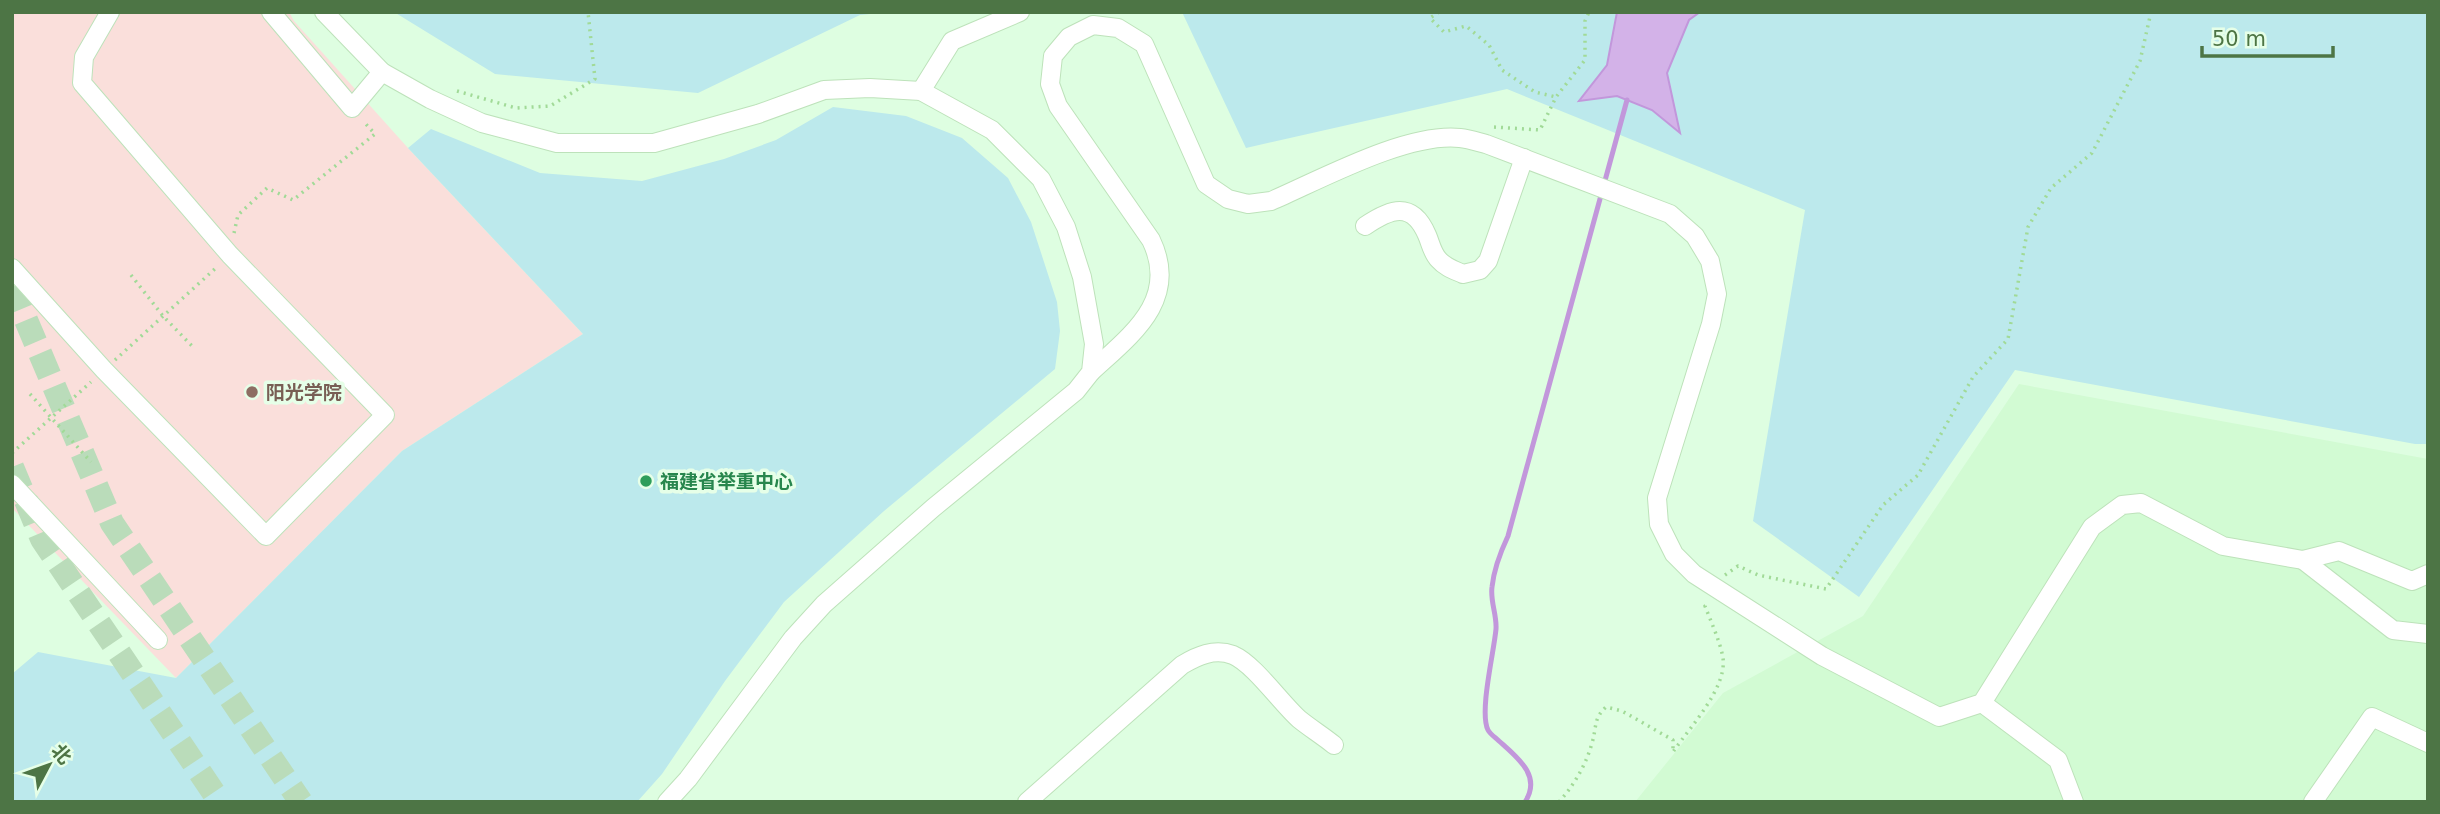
<svg xmlns="http://www.w3.org/2000/svg" width="2440" height="814" font-family="'DejaVu Sans','Noto Sans SC',sans-serif">
<style>
.residential{fill:#d2fbd3}
.education{fill:#fadfdb}
.green{fill:#bce9ec}
.water{fill:#d3b2e8;stroke:#c297db;stroke-width:2}
.lines{fill:none;stroke-linecap:round;stroke-linejoin:round}
.stream{stroke:#c297db;stroke-width:5}
.highway-tunnel{stroke:#badcba;stroke-width:24;stroke-dasharray:24 12;stroke-linecap:butt}
.minor-casing{stroke:#bde2ba;stroke-width:20}
.path{stroke:#a1da97;stroke-width:3.5;stroke-dasharray:2 5;stroke-linecap:butt}
.minor{stroke:#fff;stroke-width:18}
.education-dot{fill:#8d6e63;stroke:#e6ffe8;stroke-width:2.5}
.leisure-dot{fill:#2e9e5b;stroke:#e6ffe8;stroke-width:2.5}
.labels{text-anchor:middle;stroke-width:7;stroke-linejoin:round;paint-order:stroke}
.education-label{font-size:19px;font-weight:bold;fill:#785e54;stroke:#e6ffe8;text-anchor:start}
.leisure-label{font-size:19px;font-weight:bold;fill:#27864d;stroke:#e6ffe8;text-anchor:start}
</style>
<rect width="100%" height="100%" fill="#defee1"/>
<!-- residential -->
<polygon class="residential" points="2019,384 2428,459 2428,802 1635,802 1723,693 1863,616"/>
<!-- education -->
<polygon class="education" points="12,12 289,12 294,21 408,148 583,334 402,451 176,678 12,508"/>
<!-- green -->
<g class="green">
<polygon points="394,12 890,12 860,15 698,93 495,74"/>
<polygon points="1182,12 2428,12 2428,444 2415,444 2015,370 1859,597 1753,521 1805,210 1507,89 1246,148"/>
<polygon points="833,107 906,116 962,138 1008,178 1031,222 1057,302 1060,331 1055,369 884,511 784,602 725,681 662,774 637,802 12,802 12,674 38,652 176,678 402,451 583,334 408,148 431,129 540,173 642,181 724,159 776,140"/>
</g>
<!-- water -->
<polygon class="water" points="1617,12 1700,12 1689,20 1667,73 1680,133 1652,110 1617,96 1579,101 1607,65"/>
<g class="lines">
<!-- stream -->
<path class="stream" d="M1525,802C1542,776 1518,758 1499,741C1496,738 1490,734 1488,730C1479,712 1494,652 1496,629C1497,615 1490,601 1492,587C1494,568 1500,553 1508,536L1627,100"/>
<!-- highway-tunnel -->
<g class="highway-tunnel">
<polyline points="12,287 112,523 301,802"/>
<polyline points="12,467 42,539 220,802"/>
</g>
<!-- minor casing -->
<g class="minor-casing">
<g id="minor">
<polyline points="271,12 352,108 382,72"/>
<polyline points="324,12 382,72 430,99 482,123 557,143 654,143 758,114 824,90 870,88 921,91 992,130 1041,179 1066,227 1082,277 1094,344 1091,372 1076,391 933,508 824,604 793,638 688,779 667,802"/>
<polyline points="921,91 952,41 1020,12"/>
<path d="M1365,226C1390,209 1412,200 1427,235C1431,244 1432,253 1439,260C1445,267 1454,270 1463,274L1480,270L1488,261L1524,158"/>
<polyline points="12,268 104,370 266,536 385,415 230,255 82,83 84,57 110,12"/>
<path d="M1091,372C1131,335 1180,300 1151,240L1058,106L1050,84L1053,56L1069,37L1093,25L1118,28L1144,44L1206,184L1228,199L1248,204L1271,201C1320,180 1407,132 1460,138C1469,139 1478,142 1486,144L1670,214L1695,236L1710,261L1717,294L1711,324L1657,498L1659,524L1674,554L1694,574L1822,656L1939,717L1982,703L2092,527L2122,505L2141,503L2223,546L2303,560"/>
<polyline points="12,484 158,640"/>
<polyline points="2428,574 2412,581 2339,551 2303,560 2393,630 2428,634"/>
<polyline points="1982,703 2058,760 2074,802"/>
<path d="M1027,802L1182,665C1197,656 1214,648 1233,655C1254,664 1281,703 1299,719C1310,728 1323,736 1334,745"/>
<polyline points="2313,802 2372,717 2428,743"/>
</g>
</g>
<!-- path -->
<g class="path">
<polyline points="1439,12 1430,18 1444,32 1466,26 1489,45 1502,70 1535,92 1556,97"/>
<polyline points="457,91 516,108 550,106 595,79 588,12"/>
<polyline points="1494,127 1540,130 1556,97 1585,60 1585,21 1589,12"/>
<polyline points="234,233 238,215 267,188 293,200 375,134 363,121"/>
<polyline points="131,275 163,316 194,348"/>
<polyline points="115,360 218,266"/>
<polyline points="30,394 91,462"/>
<polyline points="12,453 91,382"/>
<polyline points="1725,575 1738,566 1758,575 1826,589 1883,505 1918,475 1973,377 2008,339 2028,227 2051,188 2092,153 2140,61 2151,12"/>
<path d="M1559,802C1574,785 1586,765 1592,743C1597,727 1593,719 1606,707L1622,711L1673,740V752C1690,727 1727,688 1723,658C1720,641 1711,622 1705,606L1710,604"/>
</g>
<!-- minor -->
<use href="#minor" class="minor"/>
</g>
<!-- markers -->
<circle class="education-dot" cx="252" cy="392" r="7"/>
<circle class="leisure-dot" cx="646" cy="481" r="7"/>
<g class="labels">
<!-- education labels -->
<g class="education-label">
<text x="266" y="399">阳光学院</text>
</g>
<!-- leisure labels -->
<g class="leisure-label">
<text x="660" y="488">福建省举重中心</text>
</g>
</g>
<!-- border -->
<rect width="2440" height="814" fill="none" stroke="#4d7545" stroke-width="28"/>
<!-- north arrow -->
<g transform="translate(49 765) rotate(49)" stroke="#e6ffe8" stroke-width="5" paint-order="stroke">
<path d="M0-5L12 26L0 18L-12 26Z" fill="#4d7545"/>
<text y="-10" font-size="19" font-weight="bold" text-anchor="middle" fill="#4d7545">北</text>
</g>
<!-- scale -->
<path d="M2202 46v10h131v-10" fill="none" stroke="#4d7545" stroke-width="3.5"/>
<text x="2212" y="46" font-size="21" fill="#4d7545" stroke="#e6ffe8" stroke-width="5" paint-order="stroke">50 m</text>
</svg>
